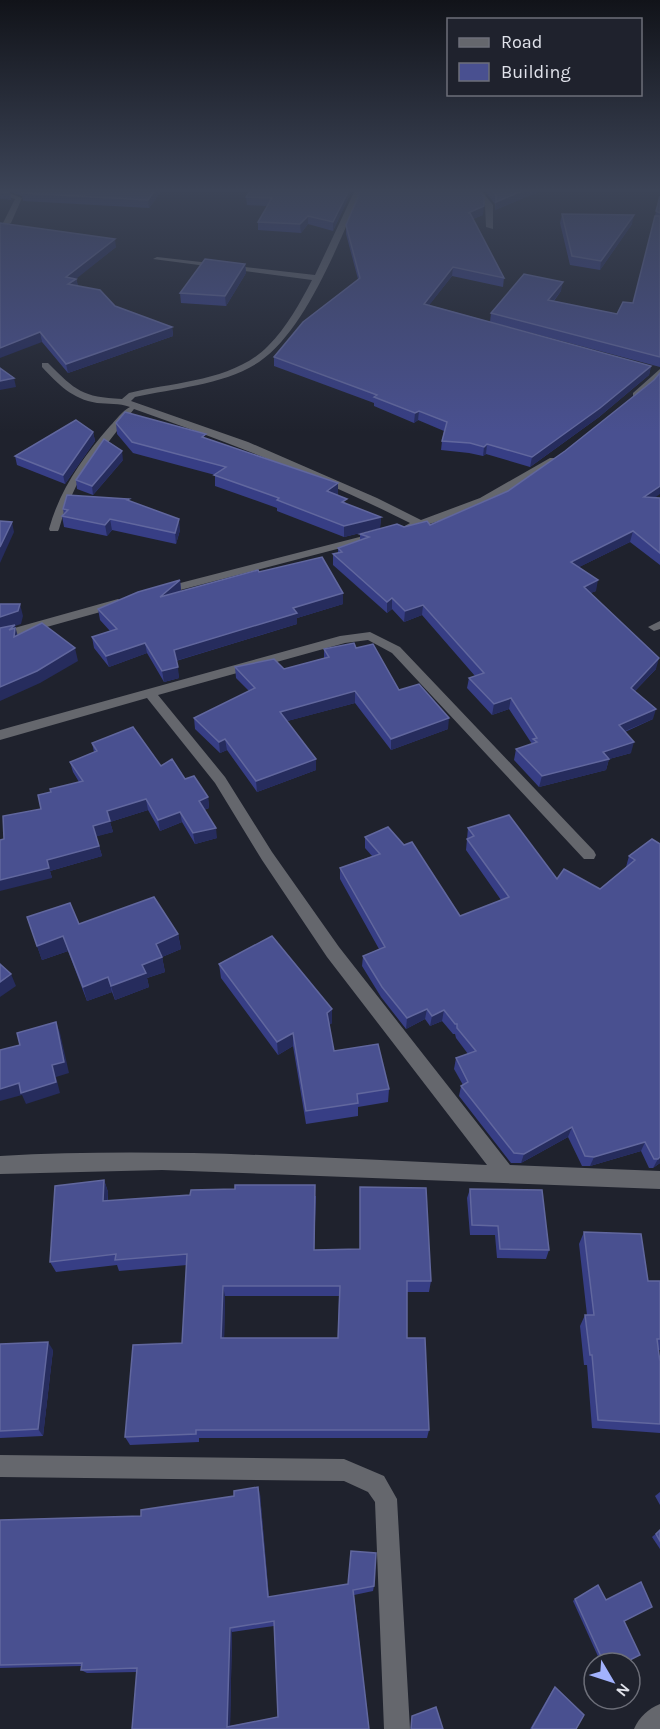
<svg xmlns="http://www.w3.org/2000/svg" width="660" height="1729" font-family="Karla,sans-serif">
<style>
.lines{fill:none;stroke-linecap:round;stroke-linejoin:round}
.minor{fill:#65676d;fill-rule:evenodd}
.tertiary{fill:#65676d;fill-rule:evenodd}
.wall{fill:#373e85;fill-rule:evenodd}
.shaded-wall{fill:#262c5d}
.building{fill:#495090;stroke:#61679e;stroke-width:1.5;fill-rule:evenodd}
</style>
<rect width="100%" height="100%" fill="#1f222d"/>
<g class="lines">
<!-- minor -->
<g class="minor">
<polygon points="0,190 22,198 11,223 7,225 3,223 15,199 0,194"/>
<path d="M355,190H362C339,242 306,330 259,362C224,385 175,388 135,397L131,401L248,442L377,498L421,520L480,498L550,458H558V462C511,492 462,517 408,530L403,527L410,523C321,478 228,442 134,409L79,480L64,512L59,529L58,531H50L49,529C60,489 83,457 110,426C116,420 122,411 130,407C119,403 108,404 97,403C72,399 58,384 42,367V363H48C76,391 82,397 122,399L129,393C174,382 234,381 268,346C287,327 300,303 312,280L153,259L157,257L315,275Z"/>
<polygon points="474,190 481,190 493,205 493,229 486,227 485,205"/>
<polygon points="660,369 660,377 639,397 633,397 633,393"/>
<polygon points="379,532 385,535 383,537 161,595 155,591 157,589"/>
<polygon points="118,599 124,603 122,606 0,640 0,632"/>
<polygon points="660,621 660,629 654,631 648,627"/>
<path d="M370,632L400,647L594,851L596,855L594,859H584L392,653L368,640L345,643L158,695L225,777L272,852L339,947L510,1165L660,1171V1189L162,1170L0,1174V1156C162,1147 325,1158 487,1165L327,957L262,860L215,783L147,698L0,740V730L340,636Z"/>
<polygon points="0,1455 344,1459 384,1476 397,1499 410,1729 384,1729 375,1502 368,1492 344,1481 0,1477"/>
</g>
<!-- tertiary -->
<path class="tertiary" d="M660,1704V1729H634C639,1717 648,1709 660,1704Z"/>
</g>
<!-- wall -->
<g class="wall">
<polygon points="0,190 10,192 11,200 0,199"/>
<polygon points="5,190 162,190 149,208 23,201 22,196"/>
<polygon points="352,190 333,231 308,224 301,233 258,230 258,222 267,206 247,205 246,197"/>
<polygon points="484,190 543,190 495,210 495,204"/>
<polygon points="660,196 660,367 490,322 491,313 561,291 554,301 617,314 633,303"/>
<polygon points="562,214 632,224 600,270 570,265 560,223"/>
<polygon points="483,215 473,219 504,278 503,287 452,276 429,305 651,366 649,375 599,417 530,467 486,454 483,456 469,453 441,450 442,441 444,431 418,420 414,423 374,406 374,403 274,366 274,357 358,279 346,234 346,225"/>
<polygon points="0,223 116,247 76,278 78,286 115,306 172,327 173,336 68,373 42,342"/>
<polygon points="245,264 246,273 226,306 181,303 180,293"/>
<polygon points="116,423 206,439 338,494 337,495 347,504 381,517 380,528 344,537 277,511 277,508 215,486 215,475 133,453 117,434"/>
<polygon points="93,432 95,441 65,484 17,465 15,456"/>
<polygon points="123,460 93,495 77,489 76,480"/>
<polygon points="655,498 660,498 660,565 630,542 579,567 596,591 590,593 656,669 635,691 653,719 625,732 631,753 609,759 606,770 539,787 514,760 516,749 532,744 509,709 492,715 467,688 469,678 475,676 422,615 404,622 392,609 387,613 333,565 333,554 338,553 338,548 360,540 360,534 404,527 430,525"/>
<polygon points="129,499 129,501 180,530 176,544 112,530 107,536 64,527 62,516 64,515 63,509"/>
<polygon points="259,572 343,604 297,618 297,624 176,661 179,678 164,682 147,653 109,667 94,648 92,637 110,631 100,620 98,609 180,580 181,591"/>
<polygon points="356,648 399,690 448,729 391,750 355,703 287,721 316,759 316,770 257,792 227,750 220,753 195,729 194,718 249,691 236,678 235,667 284,669 324,658 324,649"/>
<polygon points="92,743 161,766 185,779 208,797 209,808 204,810 217,838 195,844 182,822 160,831 148,810 110,822 113,832 96,836 102,856 50,871 52,878 4,839 41,809 51,792 79,782 73,772 70,762 94,752"/>
<polygon points="468,828 557,879 600,889 626,867 629,856 652,839 660,1163 653,1168 649,1168 641,1151 590,1166 582,1166 568,1137 521,1163 511,1163 459,1096 461,1086 463,1085 454,1069 456,1058 468,1054 456,1038 455,1034 453,1034 442,1021 430,1026 425,1019 406,1029 381,997 362,966 363,956 379,949 340,879 340,868 372,856 365,848 365,837 460,916 501,900 466,850"/>
<polygon points="27,917 79,924 178,934 181,949 162,957 165,972 147,978 149,987 115,1000 112,992 87,1001 68,951 42,960"/>
<polygon points="219,964 332,1023 329,1025 334,1051 389,1089 388,1102 358,1107 358,1116 306,1124 293,1046 278,1055 221,978"/>
<path d="M104,1180L108,1192V1201L316,1196L314,1250L360,1249V1187L431,1281L429,1292H407V1338L429,1430L427,1438H199V1442L130,1445L125,1437L182,1343L187,1265L119,1271L117,1265L56,1272L50,1262ZM225,1296H339L338,1338H224Z"/>
<polygon points="470,1189 549,1250 546,1259 497,1258 495,1235 470,1235 467,1198"/>
<polygon points="584,1232 648,1281 660,1281 660,1350 658,1350 660,1362 660,1433 592,1428 587,1365 584,1365 580,1326 585,1315 587,1315 579,1244"/>
<polygon points="0,1344 53,1350 43,1436 0,1438"/>
<polygon points="660,1492 660,1505 655,1496"/>
<path d="M260,1494L269,1597L374,1586L373,1591L354,1595L369,1729H132L137,1672L87,1673L81,1670V1666L0,1668V1520L141,1516ZM274,1626L278,1717L230,1726L232,1632Z"/>
<polygon points="660,1530 660,1549 652,1537"/>
<polygon points="575,1599 606,1600 624,1621 624,1663 601,1663 573,1601"/>
<polygon points="555,1687 576,1729 530,1729 553,1689"/>
</g>
<!-- shaded-wall -->
<g class="shaded-wall">
<polygon points="155,190 162,190 149,208 148,200"/>
<polygon points="349,190 352,190 333,231 333,222"/>
<polygon points="524,190 543,190 495,210 496,202"/>
<polygon points="484,206 483,215 467,221 468,213"/>
<polygon points="634,215 632,224 600,270 601,261"/>
<polygon points="308,216 308,224 301,233 300,224"/>
<polygon points="115,239 116,247 71,283 76,279 78,287 70,293 66,277"/>
<polygon points="245,264 246,273 226,306 225,296"/>
<polygon points="453,267 452,276 423,313 424,304"/>
<polygon points="563,282 561,291 547,309 548,300"/>
<polygon points="172,327 173,336 68,373 66,364"/>
<polygon points="40,332 42,342 0,358 0,348"/>
<polygon points="651,366 649,375 599,417 530,467 532,457"/>
<polygon points="14,378 16,387 0,390 0,381"/>
<polygon points="419,411 418,420 414,423 415,413"/>
<polygon points="93,432 95,441 65,484 63,475"/>
<polygon points="487,444 486,454 483,456 484,447"/>
<polygon points="122,451 123,460 93,495 92,486"/>
<polygon points="338,483 338,494 327,502 327,491"/>
<polygon points="660,486 660,494 642,507 644,497"/>
<polygon points="381,517 380,528 344,537 344,526"/>
<polygon points="110,519 112,530 107,536 105,525"/>
<polygon points="179,519 180,530 176,544 175,533"/>
<polygon points="12,522 14,532 0,563 0,547"/>
<polygon points="633,531 630,542 569,572 571,562"/>
<polygon points="180,580 181,591 160,597"/>
<polygon points="598,580 596,591 581,597 584,587"/>
<polygon points="343,593 343,604 297,618 297,624 175,661 174,650 293,608"/>
<polygon points="392,598 392,609 387,613 387,602"/>
<polygon points="20,604 23,616 21,624 15,626 19,640 0,630 0,617"/>
<polygon points="423,605 422,615 404,622 405,611"/>
<polygon points="145,643 147,653 109,667 106,656"/>
<polygon points="75,648 78,661 40,683 0,701 0,687"/>
<polygon points="659,658 656,669 628,698 631,688"/>
<polygon points="178,667 179,678 164,682 162,671"/>
<polygon points="355,691 355,703 280,723 280,712"/>
<polygon points="511,698 509,709 492,715 494,704"/>
<polygon points="656,709 653,719 616,735 619,725"/>
<polygon points="449,718 448,729 391,750 391,739"/>
<polygon points="225,739 227,750 220,753 219,742"/>
<polygon points="634,742 631,753 609,759 606,770 539,787 542,776 603,752"/>
<polygon points="316,759 316,770 257,792 256,781"/>
<polygon points="208,797 209,808 200,811 199,801"/>
<polygon points="146,799 148,810 110,822 113,832 95,837 93,826 107,811"/>
<polygon points="180,812 182,822 160,831 158,820"/>
<polygon points="216,828 217,838 195,844 193,833"/>
<polygon points="99,846 102,856 50,871 52,878 0,891 0,880 47,860"/>
<polygon points="178,934 181,949 162,957 165,972 147,978 149,987 115,1000 111,986 142,965 156,944"/>
<polygon points="63,936 68,951 42,960 37,946"/>
<polygon points="11,974 16,986 0,997 0,982"/>
<polygon points="108,977 112,992 87,1001 83,987"/>
<polygon points="332,1009 332,1023 327,1026 327,1013"/>
<polygon points="427,1009 425,1019 406,1029 407,1018"/>
<polygon points="444,1010 442,1021 430,1026 432,1016"/>
<polygon points="56,1022 60,1033 69,1073 56,1077 60,1093 26,1104 22,1095 0,1101 0,1089 52,1065"/>
<polygon points="293,1033 293,1046 278,1055 277,1042"/>
<polygon points="572,1127 568,1137 521,1163 524,1154"/>
<polygon points="645,1142 641,1151 590,1166 594,1157"/>
<polygon points="660,1157 660,1163 653,1168 658,1159"/>
<polygon points="104,1180 108,1192 107,1212 103,1201"/>
<polygon points="223,1286 225,1296 224,1347 221,1338"/>
<polygon points="48,1342 53,1350 43,1436 38,1429"/>
<polygon points="258,1487 260,1494 269,1601 268,1597"/>
<polygon points="230,1628 232,1632 230,1729 227,1727"/>
</g>
<!-- building -->
<g class="building">
<polygon points="0,190 4,190 10,192 0,192"/>
<polygon points="21,190 155,190 148,200 22,193"/>
<polygon points="251,190 349,190 333,222 308,216 300,224 258,222 272,198 246,197"/>
<polygon points="361,190 479,190 484,198 484,206 468,213 470,213 504,278 453,267 424,304 651,366 600,408 532,457 487,444 484,447 470,443 442,441 447,422 419,411 415,413 374,397 377,395 274,357 303,322 360,278 346,225"/>
<polygon points="491,190 524,190 496,202 496,196"/>
<polygon points="660,196 660,213 656,211"/>
<polygon points="562,214 634,215 601,261 572,256"/>
<polygon points="655,216 660,216 660,357 491,313 524,274 563,282 548,300 617,314 623,302 633,303"/>
<polygon points="0,223 115,239 66,277 76,279 68,284 100,290 115,306 172,327 66,364 40,332 0,348"/>
<polygon points="205,259 245,264 225,296 180,293"/>
<polygon points="0,368 14,378 0,381"/>
<polygon points="660,373 660,486 644,497 660,498 660,553 633,531 571,562 598,580 584,587 659,658 631,688 656,709 619,725 634,742 603,752 609,759 542,776 516,749 537,742 533,739 537,738 511,698 494,704 469,678 484,673 423,605 405,611 392,598 387,602 333,554 342,552 338,548 369,537 360,534 397,524 404,527 427,521 430,525 508,491 565,451 654,380"/>
<polygon points="125,412 206,434 202,437 338,483 327,491 347,499 342,502 381,517 344,526 277,500 279,498 214,475 226,467 132,442 116,423"/>
<polygon points="76,420 93,432 63,475 15,456"/>
<polygon points="104,439 122,451 92,486 76,480"/>
<polygon points="67,495 129,499 127,500 179,519 175,533 110,519 105,525 62,516 68,510 63,509"/>
<polygon points="0,521 12,522 0,547"/>
<polygon points="322,557 343,593 293,608 297,613 174,650 178,667 162,671 145,643 106,656 92,637 117,629 98,609 138,592 180,580 160,597 258,570 259,572"/>
<polygon points="0,604 20,604 18,611 0,617"/>
<polygon points="42,623 75,648 37,671 0,687 0,628 15,625 9,630 15,628 14,637"/>
<polygon points="354,643 356,648 373,644 399,690 419,684 449,718 391,739 355,691 280,712 316,759 256,781 225,739 219,742 194,718 255,688 235,667 274,659 284,669 329,657 324,649"/>
<polygon points="133,727 161,766 172,759 185,779 194,776 208,797 199,801 216,828 193,833 180,812 158,820 146,799 107,811 110,821 93,826 99,846 47,860 49,868 0,880 0,840 4,839 3,816 41,809 38,795 51,792 50,789 83,781 70,762 97,751 92,743"/>
<polygon points="509,815 557,879 564,869 600,889 635,860 629,856 652,839 660,844 660,1157 658,1159 654,1159 645,1142 594,1157 585,1156 572,1127 524,1154 514,1153 461,1086 468,1082 456,1058 476,1051 457,1028 457,1024 455,1024 444,1010 432,1016 427,1009 407,1018 382,987 363,956 385,947 340,868 380,854 365,837 388,827 404,845 412,842 460,916 509,897 467,839 474,836 468,828"/>
<polygon points="154,897 178,934 156,944 162,957 142,965 146,973 111,986 108,977 83,987 63,936 37,946 27,917 70,903 79,924"/>
<polygon points="272,936 332,1009 327,1013 334,1051 378,1044 389,1089 357,1094 358,1103 306,1111 293,1033 277,1042 219,964"/>
<polygon points="0,964 11,974 0,982"/>
<polygon points="56,1022 64,1062 52,1065 56,1082 21,1093 19,1083 0,1089 0,1050 20,1045 17,1033"/>
<path d="M104,1180L103,1201L190,1195L191,1190L235,1189V1185H315L314,1250L360,1249V1187L426,1188L431,1281H407V1338H425L429,1430H196V1434L125,1437L133,1345L182,1343L187,1254L115,1260L116,1254L50,1262L55,1186ZM223,1286H340L338,1338H221Z"/>
<polygon points="470,1189 542,1190 549,1250 500,1249 498,1226 472,1225"/>
<polygon points="584,1232 641,1234 648,1281 660,1281 660,1339 657,1339 660,1362 660,1424 598,1420 592,1355 590,1355 585,1315 594,1315"/>
<polygon points="48,1342 38,1429 0,1431 0,1344"/>
<path d="M258,1487L268,1597L348,1584L351,1551L376,1553L374,1586L353,1590L369,1729H132L137,1668L81,1670L82,1663L0,1665V1520L141,1516V1510L234,1496V1491ZM274,1621L278,1717L227,1727L230,1628Z"/>
<polygon points="660,1530 660,1541 656,1534"/>
<polygon points="641,1582 652,1607 624,1621 640,1655 624,1663 604,1663 575,1599 598,1585 606,1600"/>
<polygon points="555,1687 584,1715 576,1729 533,1729 532,1728"/>
<polygon points="436,1707 443,1729 411,1729 412,1716"/>
</g>
<!-- sky -->
<linearGradient id="sky" x2="0" y2="1"><stop stop-color="#111319"/><stop offset="0.44" stop-color="#3c4457"/><stop offset="1" stop-color="#3c4457" stop-opacity="0"/></linearGradient>
<rect width="660" height="432" fill="url(#sky)"/>
<!-- legend -->
<rect x="447" y="18" width="195" height="78" fill="#1f222d" stroke="#6d6f79" stroke-width="1.5"/>
<rect x="459" y="38" width="30" height="9" fill="#65676d" stroke="#6d6f79" stroke-width="1.5"/>
<text x="501" y="48" font-size="18" fill="#e1e3eb">Road</text>
<rect x="459" y="63" width="30" height="18" fill="#495090" stroke="#6d6f79" stroke-width="1.5"/>
<text x="501" y="78" font-size="18" fill="#e1e3eb">Building</text>
<!-- north arrow -->
<g transform="translate(612 1681) rotate(129)"><circle r="28" fill="#1f222d" stroke="#6d6f79" stroke-width="1.5"/>
<path d="M0-4.5L10 22L0 15L-10 22Z" fill="#a2b2fd"/>
<text y="-9" font-size="16" font-weight="bold" text-anchor="middle" fill="#e1e3eb">N</text>
</g>
</svg>
